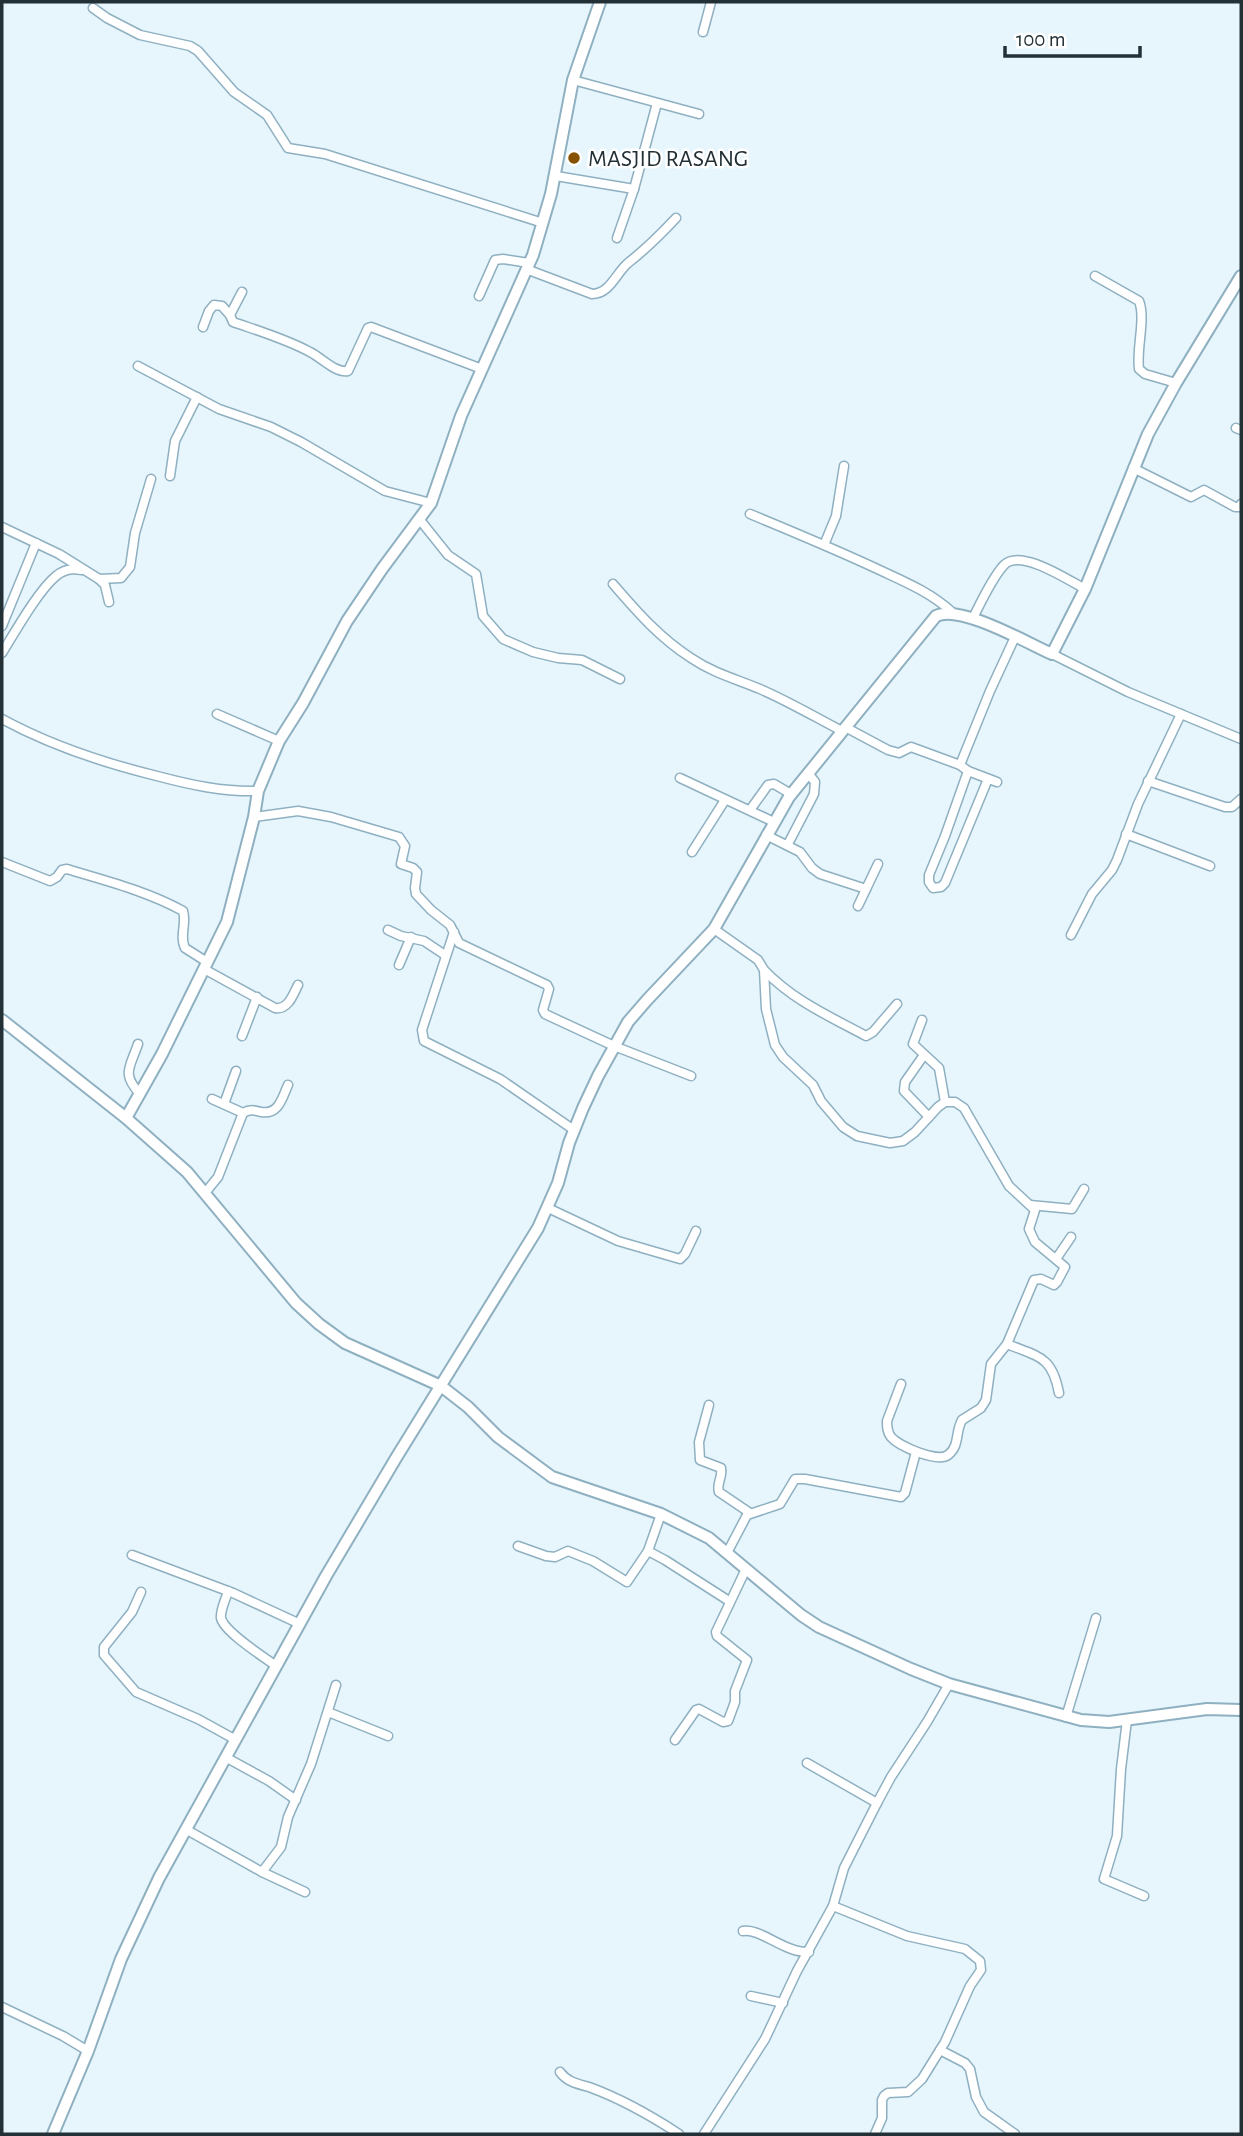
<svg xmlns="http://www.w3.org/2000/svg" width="1243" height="2136" font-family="'Alegreya Sans',sans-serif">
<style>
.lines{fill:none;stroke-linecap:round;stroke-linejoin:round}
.minor-casing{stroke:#8eb0c1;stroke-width:11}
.tertiary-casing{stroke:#8eb0c1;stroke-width:14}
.minor{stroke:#fff;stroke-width:8}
.tertiary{stroke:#fff;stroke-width:10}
.poi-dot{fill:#875200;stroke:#fff;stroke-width:2.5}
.labels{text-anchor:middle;stroke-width:5;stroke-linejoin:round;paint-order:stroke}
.poi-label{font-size:24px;fill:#233137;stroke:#fff;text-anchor:start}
</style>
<rect width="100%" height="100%" fill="#e7f5fc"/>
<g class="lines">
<!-- minor casing -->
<g class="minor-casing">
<g id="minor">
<polyline points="93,8 107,18 140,35 190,46 198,51 234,92 267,115 288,148 325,154 543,223"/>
<polyline points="703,32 711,2"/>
<polyline points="573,80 699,114"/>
<polyline points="556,176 634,189"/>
<polyline points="617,238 634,189 657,103"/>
<path d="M526,269L592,294C610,294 616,273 628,263C646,249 661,234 676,218"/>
<path d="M1095,276L1139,301C1146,319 1136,349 1139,369L1145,374L1176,383"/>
<path d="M242,292L230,315L233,322C259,331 286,339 310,352C322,358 335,373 348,371L368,328L371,327L482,369"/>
<polyline points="479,296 495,260 503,259 529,263"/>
<polyline points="203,327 209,311 214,305 222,306 230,315"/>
<polyline points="138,366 219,409 271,427 301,442 385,491 431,503"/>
<polyline points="1236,428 1241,430"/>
<polyline points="1133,468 1191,497 1204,490 1235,507 1240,507 1241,504"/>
<polyline points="170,476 175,441 197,397"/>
<path d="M750,514C796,533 842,552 886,573C910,584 932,594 952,612"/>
<polyline points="420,520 448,555 476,574 483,616 503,639 533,652 558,658 582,660 620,679"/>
<polyline points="2,527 59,554 99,579 121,578 130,567 135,533 151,479"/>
<polyline points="824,545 836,516 844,466"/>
<polyline points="99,579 105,585 109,602"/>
<path d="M613,584C638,613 660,638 691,658C713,673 736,679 760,689C788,701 815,717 842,731"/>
<path d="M973,618C981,602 992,578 1004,565C1020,548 1068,580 1085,589"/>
<polyline points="2,626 36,543"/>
<path d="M2,653C15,632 38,591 56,576C63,570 72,568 81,570"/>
<polyline points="1052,654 1128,692 1241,739"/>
<polyline points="217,714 279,741"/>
<path d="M2,719C50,745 104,763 157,776C191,785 223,792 258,791"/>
<polyline points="845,727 888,750 899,753 911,747 960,765 968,771 997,782"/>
<polyline points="960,765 990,691 1015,637"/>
<polyline points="968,771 945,836 929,875 929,882 933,888 941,887 945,883 988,779"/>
<polyline points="680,778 774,822"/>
<polyline points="1148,781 1225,807 1232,807 1241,799"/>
<polyline points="750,810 768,785 774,784 791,794"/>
<polyline points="254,817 298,811 331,817 399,837 405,846 401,864 413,868 417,872 415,888 416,894 431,910 450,925 459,943 547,985 549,989 543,1010 545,1014 614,1046 691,1076"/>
<polyline points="1126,834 1210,866"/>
<polyline points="766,835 800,852 812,868 820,874 866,889"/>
<polyline points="788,844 814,794 815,782 808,773"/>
<polyline points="692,852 725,800"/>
<path d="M2,862L50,881L57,877L62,870L67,869C106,881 147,891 183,911C187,924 179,936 185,948L207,962"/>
<polyline points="858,906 878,864"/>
<path d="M714,929L758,960L764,970L766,1009L775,1045L783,1057L813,1085L821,1101L843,1127L857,1136L890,1143L903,1141L915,1132L938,1107L945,1102H955L964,1108L1009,1186L1035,1210L1029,1229L1035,1242L1065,1267L1057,1282L1054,1285L1041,1279L1034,1280L1007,1344L991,1364L986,1400L981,1408L962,1420C955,1432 960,1446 948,1455C937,1463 899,1446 891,1437C887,1432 887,1427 887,1421L901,1384"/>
<polyline points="388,930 401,936 424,941 445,955"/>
<polyline points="454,932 422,1030 424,1041 500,1079 574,1130"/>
<polyline points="1071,935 1092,894 1112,870 1117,860 1138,804 1181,714"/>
<polyline points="399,965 411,937"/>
<path d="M204,969L275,1008C288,1010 293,995 298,985"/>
<path d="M764,970C794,1001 829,1016 866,1036L873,1032L897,1004"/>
<polyline points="922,1020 913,1044 939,1068 945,1102"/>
<polyline points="242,1036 257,997"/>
<path d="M138,1044C130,1068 121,1073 140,1094"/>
<polyline points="924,1055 905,1082 904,1091 929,1117"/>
<polyline points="212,1099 243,1113"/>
<polyline points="224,1104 236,1071"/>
<path d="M205,1193L218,1177L243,1113C250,1109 254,1110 261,1112C279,1115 282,1098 288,1085"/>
<polyline points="1030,1205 1072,1209 1084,1189"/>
<polyline points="548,1208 618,1241 680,1259 685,1254 696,1231"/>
<polyline points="1056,1259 1071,1237"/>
<path d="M1007,1344C1039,1357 1052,1356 1059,1393"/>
<path d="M709,1405L699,1442L700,1460L721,1468C723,1477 716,1484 719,1492L750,1513"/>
<polyline points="518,1546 546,1556 555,1557 568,1551 593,1561 627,1582 648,1551 661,1514"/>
<polyline points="648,1551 665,1560 729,1601"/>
<polyline points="727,1553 747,1515 780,1504 795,1479 805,1479 901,1497 905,1493 916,1452"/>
<polyline points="132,1555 233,1593 300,1624"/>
<path d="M228,1591C226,1599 220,1610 221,1618C224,1632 264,1657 276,1666"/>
<polyline points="141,1592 132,1612 104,1647 104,1655 136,1692 198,1719 236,1740"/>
<polyline points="328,1712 388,1736"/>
<polyline points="1066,1717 1096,1618"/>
<polyline points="1127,1720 1121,1769 1117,1836 1104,1879 1144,1896"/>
<polyline points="675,1740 696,1710 699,1709 723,1722 728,1721 735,1702 735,1691 747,1660 717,1636 716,1632 745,1571"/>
<polyline points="227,1758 269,1781 296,1800"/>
<polyline points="807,1763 877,1803"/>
<polyline points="187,1830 262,1872 305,1892"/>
<polyline points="262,1872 281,1847 288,1817 311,1764 336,1685"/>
<polyline points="833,1906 907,1936 965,1949 980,1961 981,1970 970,1986 945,2042 922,2079 908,2092 888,2093 884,2096 882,2100 882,2118 875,2134"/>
<path d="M743,1931C761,1928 784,1953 809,1952"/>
<polyline points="751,1996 783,2003"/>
<polyline points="2,2007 63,2036 88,2051"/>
<polyline points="940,2050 965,2063 970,2069 976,2097 984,2112 1015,2134"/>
<path d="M560,2072C567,2082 578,2084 589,2087C622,2099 650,2115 679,2134"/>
<polyline points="704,2134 765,2039 797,1971 833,1906 844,1868 877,1803 891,1777 927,1722 949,1684"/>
</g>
</g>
<!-- tertiary casing -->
<g class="tertiary-casing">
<g id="tertiary">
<polyline points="2,1020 126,1118 187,1172 296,1303 319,1324 345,1343 441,1386 468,1407 498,1437 552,1477 661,1514 709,1538 801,1615 819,1627 911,1669 949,1684 1081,1720 1109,1722 1207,1709 1241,1710"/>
<polyline points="126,1118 162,1054 227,922 254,817 258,791 279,741 303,703 347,621 382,569 431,503 461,416 533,255 551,194 573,80 600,2"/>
<path d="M53,2134L88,2051L121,1959L159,1878L326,1576L396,1458L538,1228L558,1183L569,1143L583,1108L598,1076L628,1022L647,1000L714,929L789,797L936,616C960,604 1027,643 1052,654L1085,589L1148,434L1176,383L1241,276"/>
</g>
</g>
<!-- minor -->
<use href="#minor" class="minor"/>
<!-- tertiary -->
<use href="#tertiary" class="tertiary"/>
</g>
<!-- markers -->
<circle class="poi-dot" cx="574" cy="158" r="7"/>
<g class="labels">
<!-- poi labels -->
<g class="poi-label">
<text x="588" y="166">MASJID RASANG</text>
</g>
</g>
<!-- border -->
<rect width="1243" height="2136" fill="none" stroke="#233137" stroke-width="7"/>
<!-- scale -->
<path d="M1005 46v10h135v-10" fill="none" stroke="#233137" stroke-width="3.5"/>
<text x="1016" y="46" font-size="21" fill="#233137" stroke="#ffffff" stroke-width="5" paint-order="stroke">100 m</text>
</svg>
